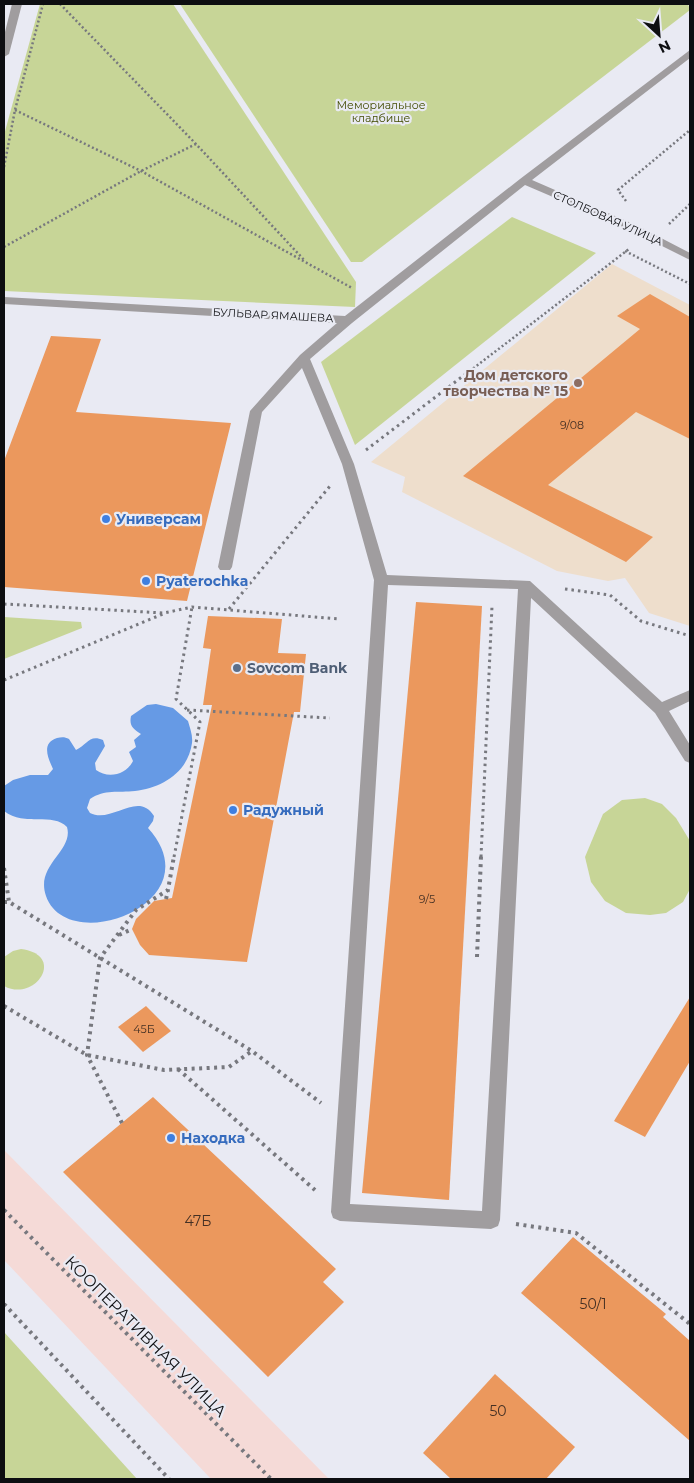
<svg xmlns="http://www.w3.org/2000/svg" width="694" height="1483" font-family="Montserrat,sans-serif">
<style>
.commercial{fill:#f5dad7}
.education{fill:#eedecc}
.green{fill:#c7d597}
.water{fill:#669ae5}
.building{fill:#eb985d}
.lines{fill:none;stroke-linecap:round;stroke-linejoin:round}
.path-far2{stroke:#77787e;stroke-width:2.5;stroke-dasharray:2 2.5;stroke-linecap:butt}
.path-far1{stroke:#77787e;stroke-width:3;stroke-dasharray:2.5 4;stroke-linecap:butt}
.path{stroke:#77787e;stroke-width:4;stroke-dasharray:3 4.5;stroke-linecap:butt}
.minor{fill:#a09d9f;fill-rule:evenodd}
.education-dot{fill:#8d6e63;stroke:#e9eaf3;stroke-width:2}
.shop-dot{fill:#3f7fe0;stroke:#e9eaf3;stroke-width:2}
.service-dot{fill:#5c6f8a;stroke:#e9eaf3;stroke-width:2}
.labels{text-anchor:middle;stroke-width:4.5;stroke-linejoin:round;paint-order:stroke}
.far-park-label{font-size:11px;fill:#414b00;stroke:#e9eaf3}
.far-street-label{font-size:11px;fill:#0d0e11;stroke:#e9eaf3}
.number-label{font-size:11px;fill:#443024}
.education-label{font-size:14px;font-weight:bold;fill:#785e54;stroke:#e9eaf3;text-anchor:end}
.shop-label{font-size:14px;font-weight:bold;fill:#366cbe;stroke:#e9eaf3;text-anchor:start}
.service-label{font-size:14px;font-weight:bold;fill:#4e5e75;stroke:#e9eaf3;text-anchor:start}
.near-number-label{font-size:14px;fill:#443024}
.near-street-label{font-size:16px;fill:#0d0e11;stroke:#e9eaf3}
</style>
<rect width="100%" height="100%" fill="#e9eaf3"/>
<!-- commercial -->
<polygon class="commercial" points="4,1150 329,1479 211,1479 4,1260"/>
<!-- education -->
<polygon class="education" points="612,264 690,305 690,626 649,613 625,578 608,581 557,571 402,492 405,477 371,462"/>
<!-- green -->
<g class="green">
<polygon points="40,4 173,4 356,282 355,307 4,291 4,135"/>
<polygon points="180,4 688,4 690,10 362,262 351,262"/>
<polygon points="512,217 596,253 355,445 321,362"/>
<polygon points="4,617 81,622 82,628 4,659"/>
<polygon points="645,798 662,804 676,818 690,841 690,889 683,902 666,913 650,915 626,913 605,901 591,882 585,857 603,814 622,800"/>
<path d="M21,949C67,955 35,1003 4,986V957L13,951Z"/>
<polygon points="4,1332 137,1479 4,1479"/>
</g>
<!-- water -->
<path class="water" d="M156,704L173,708L188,721C190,728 193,736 192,743C188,773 161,788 135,791C118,793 105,789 90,799L87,808L90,813C112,824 138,790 154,816L153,821L148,828C215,902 68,958 46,896C35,865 74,851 67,827C53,812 25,827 4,811V786L13,780L30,775H48L53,769C48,758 41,743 57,738C62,737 65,737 69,739L76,750C87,745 89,734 103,740L105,746L95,763L96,770C108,779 126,775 133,761L129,752L136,747L134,740L141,734C133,729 129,726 131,716L147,705Z"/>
<!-- building -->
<g class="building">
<polygon points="650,294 690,317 690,439 636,412 548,485 653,537 626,562 463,476 640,329 617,316"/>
<polygon points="51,336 101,339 76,412 231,423 187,601 4,587 4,461"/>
<polygon points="416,602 482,606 449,1200 362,1193"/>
<polygon points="208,616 282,619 278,653 306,654 300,712 294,712 247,962 149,955 140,945 132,929 136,919 154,901 172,898 212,705 203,705 211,649 203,648"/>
<polygon points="690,997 690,1061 645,1137 614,1121"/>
<polygon points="146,1006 171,1031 143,1052 118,1027"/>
<polygon points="153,1097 336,1269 323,1282 344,1302 268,1377 63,1172"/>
<polygon points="573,1237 666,1314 663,1317 690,1341 690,1441 521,1293"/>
<polygon points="495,1374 575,1447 546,1479 451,1479 423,1453"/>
</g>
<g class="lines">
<!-- path-far2 -->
<g class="path-far2">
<polyline points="60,4 196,144 305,261"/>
<polyline points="15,110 141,171 352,288"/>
<polyline points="4,167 15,110 43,4"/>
<polyline points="626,201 618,190 690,130"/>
<polyline points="669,224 690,204"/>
<polyline points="4,247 141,171 196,144"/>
<polyline points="625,251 690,284"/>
<polyline points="466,374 629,249"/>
</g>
<!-- path-far1 -->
<g class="path-far1">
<polyline points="366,450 467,373"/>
<polyline points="565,589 610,595 641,621 690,636"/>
<polyline points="4,604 164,613 192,607 340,619"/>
<polyline points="229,609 330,486"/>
<polyline points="4,680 163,614"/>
<polyline points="187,710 330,718"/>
<polyline points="174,857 200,722 176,699 192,607"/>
<polyline points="481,857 492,606"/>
</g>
<!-- path -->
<g class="path">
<polyline points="4,868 9,902"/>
<polyline points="166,899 168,891"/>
<polyline points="4,902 9,902 252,1051 321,1103"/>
<polyline points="119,935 132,929"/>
<polyline points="477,957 481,856"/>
<polyline points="4,1006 87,1055 164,1070 229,1067 252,1051"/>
<polyline points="178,1069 315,1190"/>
<polyline points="122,1123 87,1055 100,958 136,910 168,890 174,856"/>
<polyline points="4,1210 271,1479"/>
<polyline points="516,1224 576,1233 690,1324"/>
<polyline points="4,1304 169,1479"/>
</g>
<!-- minor -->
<g class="minor">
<polygon points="12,4 22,4 9,54 4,57 4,36"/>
<path d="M690,50V58L532,180L638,226L690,253V260L630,230L525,185L352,323L310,359L354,464L387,575L530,581L662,702L690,690V701L669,711L690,745V763L685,761L655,713L531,598L500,1220L498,1226L491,1229L340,1221L333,1218L331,1212L374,580L342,464L302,368L262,412L232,567L230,570H220L218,567L250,411L300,355L337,323L4,304V297L345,316L520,179ZM388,585L518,589L482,1211L350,1204Z"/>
</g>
</g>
<!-- markers -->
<circle class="education-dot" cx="578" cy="383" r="5"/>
<g class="shop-dot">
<circle cx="106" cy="519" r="5"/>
<circle cx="146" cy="581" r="5"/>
<circle cx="233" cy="810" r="5"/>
<circle cx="171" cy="1138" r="5"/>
</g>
<circle class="service-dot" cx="237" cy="668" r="5"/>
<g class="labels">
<!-- far-park labels -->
<g class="far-park-label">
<text x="381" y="109">Мемориальное<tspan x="381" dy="13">кладбище</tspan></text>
</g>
<!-- far-street labels -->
<g class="far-street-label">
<text transform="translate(608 218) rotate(24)" y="4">СТОЛБОВАЯ УЛИЦА</text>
<text transform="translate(273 315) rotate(3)" y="4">БУЛЬВАР ЯМАШЕВА</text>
</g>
<!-- number labels -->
<g class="number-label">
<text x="572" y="429">9/08</text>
<text x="427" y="903">9/5</text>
<text x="144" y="1033">45Б</text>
</g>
<!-- education labels -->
<g class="education-label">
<text x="568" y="380">Дом детского<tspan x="568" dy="16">творчества № 15</tspan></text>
</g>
<!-- shop labels -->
<g class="shop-label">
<text x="116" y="524">Универсам</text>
<text x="156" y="586">Pyaterochka</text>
<text x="243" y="815">Радужный</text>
<text x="181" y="1143">Находка</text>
</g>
<!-- service labels -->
<g class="service-label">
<text x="247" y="673">Sovcom Bank</text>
</g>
<!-- near-number labels -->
<g class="near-number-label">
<text x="198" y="1226">47Б</text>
<text x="593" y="1309">50/1</text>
<text x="498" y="1416">50</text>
</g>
<!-- near-street labels -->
<g class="near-street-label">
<text transform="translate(146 1336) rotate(45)" y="6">КООПЕРАТИВНАЯ УЛИЦА</text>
</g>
</g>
<!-- border -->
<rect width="694" height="1483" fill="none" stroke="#0d0e11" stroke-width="10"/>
<!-- north arrow -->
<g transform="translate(659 35) rotate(154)" stroke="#e9eaf3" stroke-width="4" paint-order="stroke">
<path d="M0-4L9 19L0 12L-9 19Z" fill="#0d0e11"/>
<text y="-8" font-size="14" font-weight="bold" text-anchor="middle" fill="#0d0e11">N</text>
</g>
</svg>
